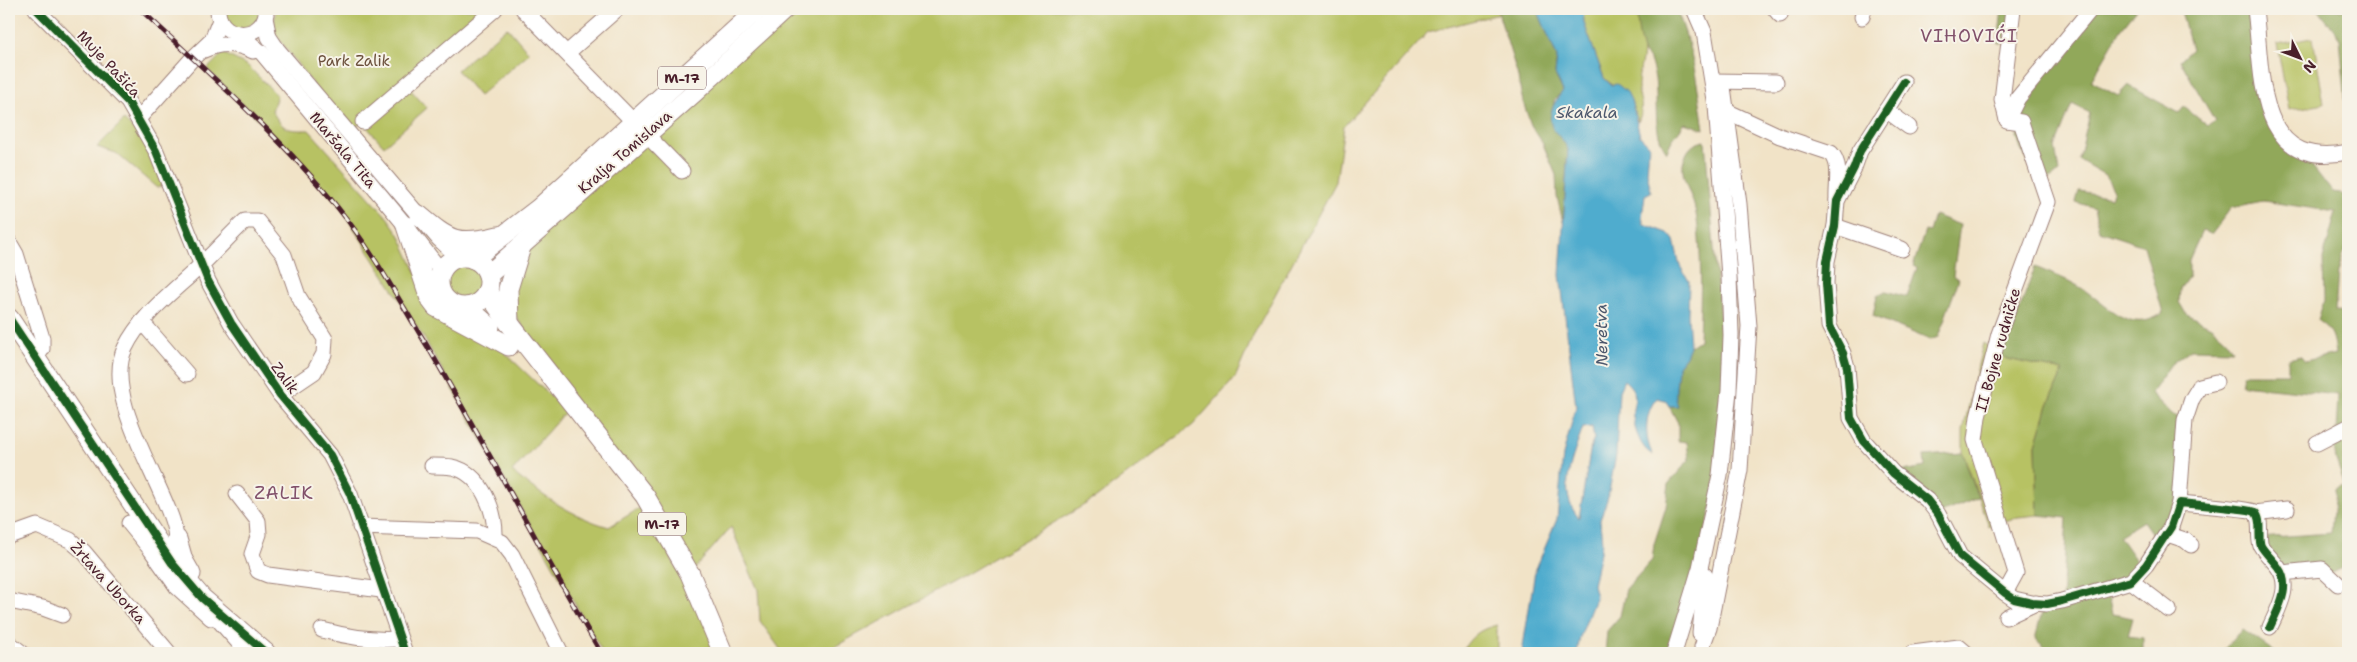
<svg xmlns="http://www.w3.org/2000/svg" width="2357" height="662" font-family="'Shantell Sans',sans-serif">
<style>
.green{fill:#b7c264;stroke:#807048}
.forest{fill:#91a85a;stroke:#6e6442}
.water{fill:#50acce;stroke:#4d667c;fill-rule:evenodd}
.lines{fill:none;stroke-linecap:round;stroke-linejoin:round}
.minor-casing{stroke:#9e8179;stroke-width:17}
.major-casing{stroke:#9e8179;stroke-width:21}
.minor{stroke:#fff;stroke-width:15}
.major{stroke:#fff;stroke-width:19}
.rail-casing{stroke:#4a1f2b;stroke-width:5}
.rail{stroke:#f7f3e8;stroke-width:3;stroke-dasharray:9;stroke-linecap:butt}
.cycleway-casing{stroke:#f7f3e8;stroke-width:11}
.cycleway{stroke:#1b5e20;stroke-width:8}
.labels{text-anchor:middle;stroke-width:4;stroke-linejoin:round;paint-order:stroke}
.shield{fill:#f7f3e8;stroke:#7e5f64;stroke-width:1}
.shield-label{font-size:14px;font-weight:bold;fill:#4a1f2b}
.park-label{font-size:15px;fill:#6b503c;stroke:#f7f3e8}
.street-label{font-size:15px;fill:#4a1f2b;stroke:#f7f3e8}
.water-label{font-size:16px;font-style:italic;fill:#4c576c;stroke:#f7f3e8}
.quarter-label{font-size:18px;letter-spacing:1px;fill:#81506a;stroke:#f7f3e8}
</style>
<rect width="100%" height="100%" fill="#f7f3e8"/>
<filter id="ink" filterUnits="userSpaceOnUse"><feTurbulence type="fractalNoise" baseFrequency=".02" numOctaves="2"/><feDisplacementMap in="SourceGraphic" scale="10" xChannelSelector="R" yChannelSelector="G"/><feConvolveMatrix kernelMatrix="1 2 1 2 8 2 1 2 1" color-interpolation-filters="sRGB"/></filter>
<filter id="wash" filterUnits="userSpaceOnUse"><feTurbulence type="fractalNoise" baseFrequency=".0096" numOctaves="4" result="noise"/><feDisplacementMap in="SourceGraphic" scale="20" xChannelSelector="R" yChannelSelector="G"/><feGaussianBlur stdDeviation="1.12" result="paint"/><feColorMatrix in="noise" values="0 0 0 0 0 0 0 0 0 0 0 0 0 0 0 0 0 1.4 0 .05"/><feComposite in="paint" operator="in"/></filter>
<g filter="url(#wash)">
<rect width="100%" height="100%" fill="#f1e3c7"/>
<!-- green -->
<g class="green">
<polygon points="219,9 265,9 264,17 237,33"/>
<polygon points="276,9 495,9 349,133 273,31"/>
<polygon points="785,9 1497,9 1499,14 1428,32 1344,126 1336,182 1255,332 1235,378 1193,425 1096,498 960,578 823,653 783,653 760,621 758,590 731,527 690,574 508,305 516,259"/>
<path d="M1583,9H1638C1636,26 1642,34 1643,50C1643,62 1638,73 1638,85C1638,101 1646,104 1638,122L1631,100L1604,78L1584,23Z"/>
<polygon points="507,27 529,53 479,96 457,70"/>
<polygon points="2313,38 2324,104 2289,110 2277,44"/>
<path d="M223,53L248,66L277,95L272,111C284,131 287,130 309,130L387,217L399,234L436,316L486,339L501,349L566,411L512,472C541,495 573,517 609,527L643,506L718,644L699,653H603L424,338L341,208L300,161L207,69Z"/>
<polygon points="409,88 427,108 384,146 365,125"/>
<polygon points="124,120 149,144 167,183 157,188 116,153 97,147"/>
<circle cx="463" cy="282" r="22"/>
<polygon points="1983,343 2008,359 2063,371 2048,405 2036,445 2038,515 2018,517 1989,526 1963,453 1963,431"/>
<path d="M1497,625V653H1461C1470,637 1479,629 1497,625Z"/>
</g>
<!-- forest -->
<g class="forest">
<polygon points="1497,9 1537,9 1557,57 1555,74 1563,91 1554,100 1553,128 1562,138 1568,149 1563,222 1557,197 1556,175 1542,142 1531,125 1523,102 1517,73"/>
<path d="M1638,9H1676C1693,47 1698,88 1704,129L1684,123C1677,136 1672,136 1667,152C1652,133 1658,102 1655,79C1654,74 1652,65 1650,60C1648,57 1644,55 1643,51C1639,39 1636,20 1638,9Z"/>
<polygon points="2002,9 2016,9 2002,43 1998,43"/>
<path d="M2088,9H2137L2121,29L2091,81L2118,96L2128,85L2179,113L2184,107L2208,126L2215,121L2180,60L2192,49L2180,9H2255L2266,100L2299,149L2333,193L2348,195V239L2338,272L2335,311L2348,312V572L2343,568L2329,574L2282,573L2259,538L2331,533L2335,489L2345,485L2336,460L2332,434L2336,432L2338,395L2241,385L2243,374H2288V359L2301,356L2305,361L2335,354C2333,338 2332,330 2318,321L2324,301L2323,259L2336,212L2263,201L2232,207L2211,234L2202,231L2189,260V276L2180,289L2179,302L2186,314L2211,326L2225,338L2232,350L2191,349L2171,364L2151,393L2171,414L2185,420L2179,503L2159,544L2143,521L2119,536L2139,565L2108,595L2112,614L2133,618L2128,636L2143,638V653H2052L2035,639L2043,609L2062,601L2067,518L2038,515L2036,445L2048,405L2063,371L2008,359L1994,351L2010,336L2035,267C2049,273 2065,278 2078,286C2107,303 2128,337 2163,313L2144,246L2099,231L2094,208L2076,202L2079,191L2111,197L2114,190L2105,175L2079,160L2090,113L2072,104L2055,147L2059,172L2053,177L2040,184L2020,147L2017,138L2021,106Z"/>
<polygon points="2318,9 2348,9 2348,104 2346,105 2340,39"/>
<path d="M1705,141L1726,389L1720,475L1674,653H1605L1607,631L1620,616L1626,589L1652,560L1654,544L1666,507L1669,483L1689,460L1687,442L1678,441V423L1669,406H1677C1673,393 1678,380 1678,366L1686,356L1690,346L1699,340C1700,306 1702,273 1699,239C1698,228 1697,215 1694,205C1690,192 1681,177 1683,164C1686,150 1692,143 1705,141Z"/>
<polygon points="1934,215 1960,225 1953,276 1959,279 1938,337 1930,340 1873,316 1877,295 1886,291 1907,297 1917,268 1913,266 1925,231 1929,232"/>
<polygon points="1963,453 1978,498 1938,514 1893,473 1925,467 1924,456"/>
<polygon points="2242,629 2276,653 2221,653"/>
</g>
<!-- water -->
<path class="water" d="M1537,9H1583L1584,23L1604,78L1611,85L1617,84L1627,92L1631,100L1640,136L1649,145L1647,173L1651,192L1645,195L1642,218L1644,224L1668,233L1674,240L1680,266L1689,281L1688,315L1690,346L1686,356L1678,366C1678,380 1673,394 1678,406H1669L1665,400L1657,398C1644,412 1644,439 1653,455C1640,448 1635,431 1633,417C1631,400 1643,397 1624,380L1619,391L1616,455L1608,497L1600,520L1602,543L1593,585L1596,596L1580,637L1577,653H1522L1535,571L1557,519L1563,455L1576,407L1560,275L1568,149C1564,141 1558,136 1553,129C1546,116 1555,100 1563,91L1555,74L1557,57ZM1592,427L1594,439L1591,446L1579,518C1556,492 1573,457 1583,428Z"/>
</g>
<g filter="url(#ink)">
<g class="lines">
<!-- minor casing -->
<g class="minor-casing">
<g id="minor">
<polyline points="36,9 128,102 156,151 208,281 231,323 280,395 330,455 350,494 405,653"/>
<path d="M218,9C217,38 260,43 266,14"/>
<polyline points="523,9 682,171"/>
<polyline points="1775,9 1780,15"/>
<polyline points="2013,9 2002,100 2007,120 2018,98 2091,9"/>
<path d="M2255,9C2263,70 2254,172 2348,152"/>
<polyline points="1862,17 1864,9"/>
<polyline points="265,18 269,37 277,49 438,238 459,258"/>
<polyline points="239,34 262,53 406,226 441,271"/>
<path d="M204,50C221,42 236,43 253,51"/>
<polyline points="567,53 617,9"/>
<polyline points="1713,81 1776,82"/>
<path d="M1904,82L1860,151L1854,168L1837,201L1835,226L1827,261L1826,283L1829,326L1843,353L1847,367L1851,418L1864,441L1893,473L1927,500L1938,514L1960,556L2005,593L2014,599L2032,603L2047,604L2062,601L2131,581L2146,565L2171,527L2179,503C2189,504 2251,509 2255,512C2263,520 2257,536 2261,546C2265,553 2273,560 2278,567C2292,586 2279,607 2270,627"/>
<path d="M1722,109L1780,136L1831,153C1842,164 1836,184 1837,200"/>
<polyline points="1886,110 1909,127"/>
<polyline points="139,118 191,60 212,40 220,20"/>
<polyline points="363,122 495,9"/>
<polyline points="1835,226 1902,249"/>
<polyline points="9,242 16,254 42,338 42,349 35,359"/>
<polyline points="142,322 187,374"/>
<polyline points="2317,443 2348,427"/>
<path d="M432,466C439,466 446,466 452,467C482,473 496,512 495,538"/>
<polyline points="237,494 258,521 259,534 252,554 258,571 268,575 381,590"/>
<polyline points="2179,503 2185,420 2192,399 2200,386 2216,382"/>
<polyline points="2255,513 2287,509"/>
<polyline points="129,523 151,550 177,587 211,618"/>
<polyline points="360,527 477,531 502,542 512,555 560,651 556,653"/>
<polyline points="2167,534 2185,540 2191,545"/>
<polyline points="9,536 37,526 70,540 84,552 169,653"/>
<path d="M173,549C193,521 97,407 125,348C141,315 173,292 199,267C215,252 229,236 245,221H257L284,255L298,296L325,339L324,354L314,372L280,395"/>
<polyline points="2282,573 2322,569 2338,584"/>
<polyline points="2131,581 2169,610"/>
<polyline points="2005,593 2016,573 1975,440 1978,417 1999,334 2048,202 2021,122 2007,120"/>
<polyline points="9,601 43,608 62,615"/>
<polyline points="216,617 248,653"/>
<polyline points="2006,617 2036,603"/>
<path d="M322,630C348,637 371,641 398,639"/>
<polyline points="1700,634 1705,575"/>
<polyline points="9,643 22,653"/>
<polyline points="1702,647 1709,628 1740,470 1749,326 1739,204 1723,87"/>
<polyline points="1674,653 1700,568 1720,475 1729,391 1731,335 1729,276 1716,106 1704,32 1694,9"/>
<polyline points="1913,653 1959,647 1966,653"/>
</g>
</g>
<!-- major casing -->
<g class="major-casing">
<g id="major">
<path d="M419,215C450,241 457,246 498,236"/>
<polyline points="406,226 430,299 436,307 509,346"/>
<circle cx="464" cy="282" r="25"/>
<polyline points="473,259 539,208 758,9"/>
<polyline points="488,275 695,92 785,9"/>
<polyline points="487,291 509,323 645,496 690,574 723,653"/>
<polyline points="467,307 490,327"/>
<polyline points="9,318 172,563 202,598 266,653"/>
<polyline points="509,323 508,289 521,247"/>
<polyline points="177,539 183,560 191,574"/>
</g>
</g>
<!-- minor -->
<use href="#minor" class="minor"/>
<!-- major -->
<use href="#major" class="major"/>
<!-- rail casing -->
<g class="rail-casing">
<path id="rail" d="M140,9C208,73 279,135 338,208C373,251 400,302 429,349C488,450 542,552 601,653"/>
</g>
<!-- rail -->
<use href="#rail" class="rail"/>
<!-- cycleway casing -->
<g class="cycleway-casing">
<g id="cycleway">
<polyline points="36,9 128,102 156,151 208,281 231,323 280,395 330,455 350,494 405,653"/>
<path d="M1904,82L1860,151L1854,168L1837,201L1835,226L1827,261L1826,283L1829,326L1843,353L1847,367L1851,418L1864,441L1893,473L1927,500L1938,514L1960,556L2005,593L2014,599L2032,603L2047,604L2062,601L2131,581L2146,565L2171,527L2179,503C2189,504 2251,509 2255,512C2263,520 2257,536 2261,546C2265,553 2273,560 2278,567C2292,586 2279,607 2270,627"/>
<polyline points="9,318 172,563 202,598 266,653"/>
</g>
</g>
<!-- cycleway -->
<use href="#cycleway" class="cycleway"/>
</g>
</g>
<g class="labels">
<!-- shield labels -->
<g class="shield">
<rect x="658" y="66.5" width="48" height="23" rx="4"/>
<rect x="638" y="512.5" width="48" height="23" rx="4"/>
</g>
<g class="shield-label">
<text x="682" y="83">M-17</text>
<text x="662" y="529">M-17</text>
</g>
<!-- park labels -->
<g class="park-label">
<text x="354" y="66">Park Zalik</text>
</g>
<!-- street labels -->
<g class="street-label">
<text transform="translate(109 64) rotate(47)" y="5">Muje Pašića</text>
<text transform="translate(343 150) rotate(50)" y="5">Maršala Tita</text>
<text transform="translate(625 152) rotate(-41)" y="5">Kralja Tomislava</text>
<text transform="translate(1998 350) rotate(-74)" y="5">II Bojne rudničke</text>
<text transform="translate(285 378) rotate(53)" y="5">Zalik</text>
<text transform="translate(108 583) rotate(48)" y="5">Žrtava Uborka</text>
</g>
<!-- water labels -->
<g class="water-label">
<text x="1587" y="118">Skakala</text>
<text transform="translate(1601 335) rotate(-91)" y="6">Neretva</text>
</g>
<!-- quarter labels -->
<g class="quarter-label">
<text x="1969" y="42">VIHOVIĆI</text>
<text x="284" y="499">ZALIK</text>
</g>
</g>
<!-- margin -->
<rect width="2357" height="662" fill="none" stroke="#f7f3e8" stroke-width="30"/>
<!-- north arrow -->
<g transform="translate(2300 58) rotate(132)" stroke="#f7f3e8" stroke-width="4" paint-order="stroke">
<path d="M0-4L9 19L0 12L-9 19Z" fill="#4a1f2b"/>
<text y="-8" font-size="14" font-weight="bold" text-anchor="middle" fill="#4a1f2b">N</text>
</g>
</svg>
